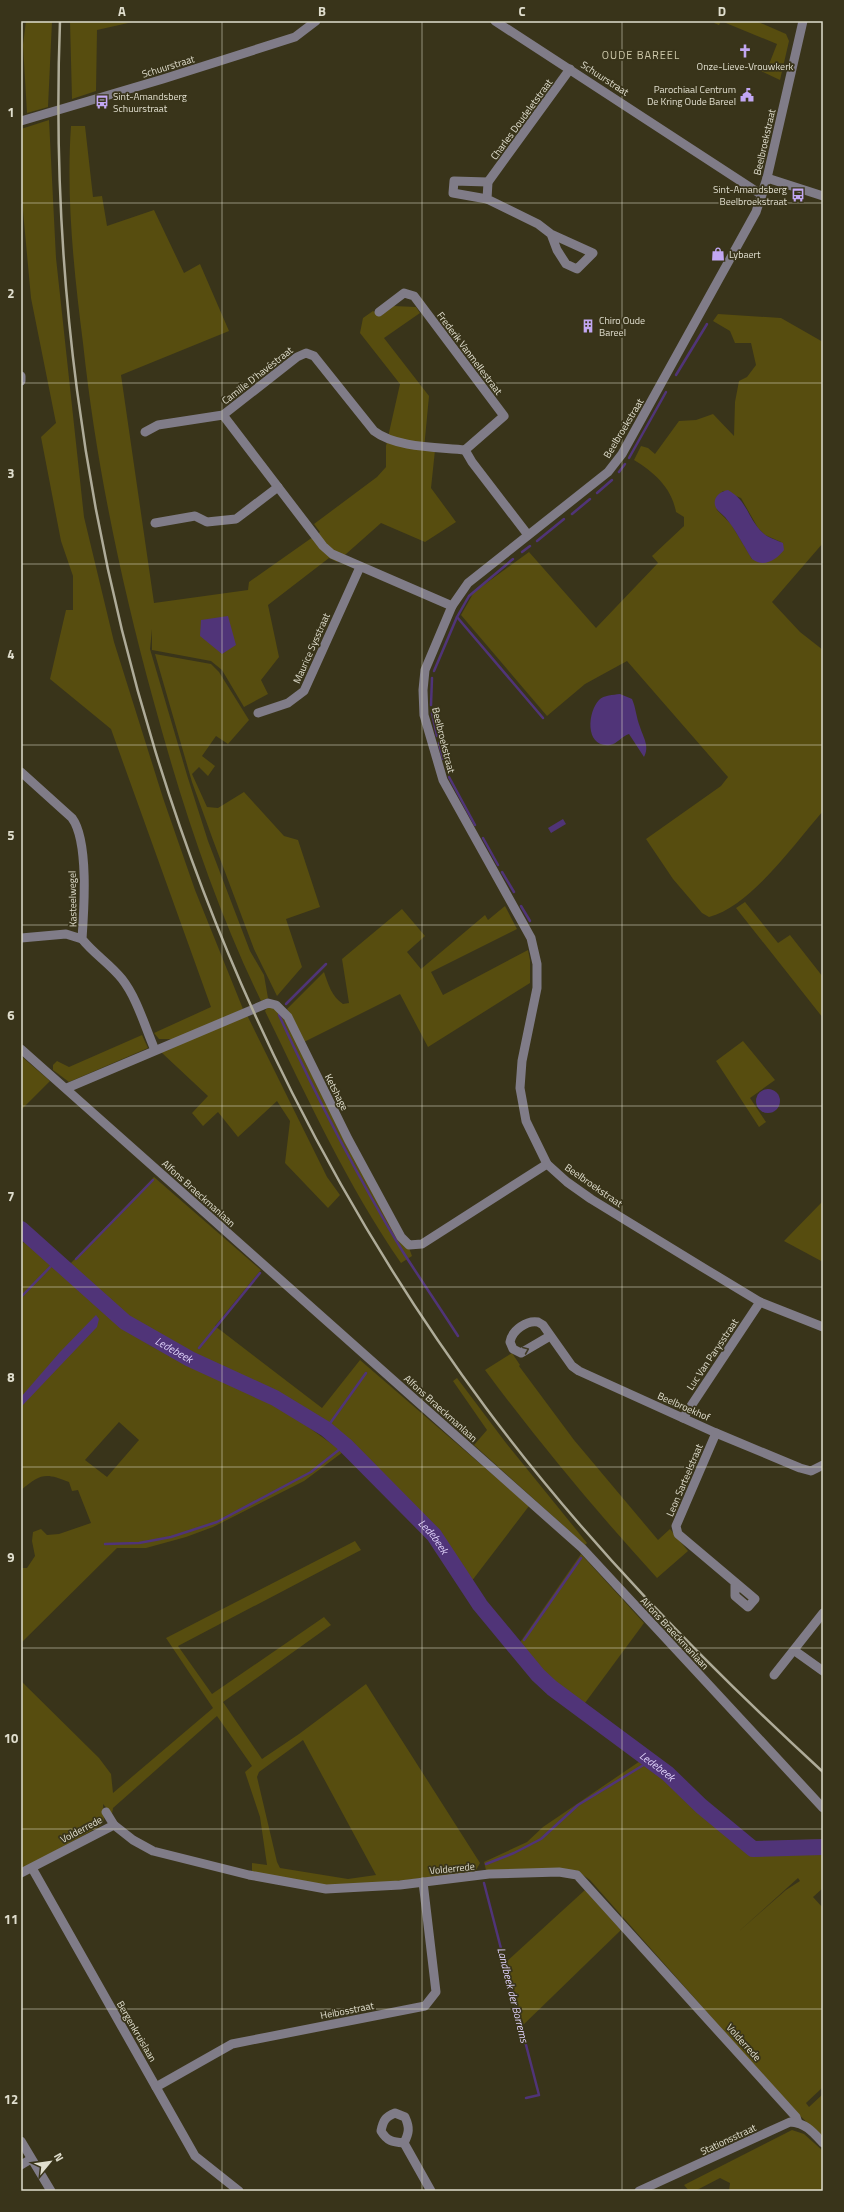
<svg xmlns="http://www.w3.org/2000/svg" width="844" height="2212" font-family="'Titillium Web',sans-serif">
<style>
.green{fill:#574d0f;fill-rule:evenodd}
.water{fill:#503478}
.lines{fill:none;stroke-linecap:round;stroke-linejoin:round}
.stream{stroke:#503478;stroke-width:2.5}
.river{stroke:#503478;stroke-width:16}
.minor{stroke:#807c88;stroke-width:9}
.rail{stroke:#afac99;stroke-width:2.5}
.oneway{stroke:#403b25}
.grid{fill:none;stroke:#e0dece;stroke-width:1;stroke-opacity:0.55}
.labels{text-anchor:middle;stroke-width:3.5;stroke-linejoin:round;paint-order:stroke}
.street-label{font-size:10px;fill:#e0dece;stroke:#39341a}
.poi-label{font-size:10px;fill:#e0dece;stroke:#39341a;text-anchor:start}
.neighbourhood-label{font-size:11px;letter-spacing:1px;fill:#cec9aa;stroke:#39341a}
.water-label{font-size:11px;font-style:italic;fill:#ddd0f8;stroke:#39341a}
.neatline{fill:none;stroke:#e0dece;stroke-width:1.5}
.grid-label{font-size:13px;text-anchor:middle;font-weight:bold;fill:#e0dece}
</style>
<rect width="100%" height="100%" fill="#39341a"/>
<!-- green -->
<g class="green">
<polygon points="26,21 52,21 48,107 27,113 23,45"/>
<polygon points="70,21 137,21 97,30 96,91 72,99"/>
<polygon points="715,21 756,21 786,34 789,41 780,80 761,71 764,66 768,67 777,44 721,21 719,25 714,23"/>
<polygon points="49,120 56,258 84,517 114,642 163,798 195,890 243,1009 175,1039 159,1039 154,1033 211,1007 111,729 50,679 66,610 73,610 73,576 61,541 41,437 56,423 31,298 21,189 21,129"/>
<path d="M71,126H85L93,197L102,196L107,226L154,210L184,273L200,264L229,331L121,375L154,603L248,590L249,582L320,532L314,524L377,477L386,467V446L400,384L360,333L363,318L373,311L381,316L393,306L416,307L420,313L384,338L429,396L424,449L435,450L431,488L456,522L425,542L381,523L337,562L329,558L268,605L279,657L261,680L268,694L244,707L222,670L211,661L152,650V629L150,649L187,775L208,841L250,951L264,975L268,998L261,1001C214,904 181,802 153,699C121,582 96,464 83,343C74,272 66,198 71,126Z"/>
<path d="M718,314L781,318L823,342V543L772,602L800,632L823,650V811C795,843 751,906 709,917L702,913L673,879L646,839L721,786L728,777L627,661L585,684L547,716L461,615L474,592L529,552L596,628L658,563L652,556L684,526V517L676,512C672,488 654,472 634,460L641,446L648,448L655,454L679,421L696,420L713,414L734,436L735,402L739,381L747,377L756,365L751,343H735L730,331L713,321ZM723,491L741,498L758,528L765,535L781,542L752,559L731,524L717,510L716,498Z"/>
<polygon points="155,654 211,664 219,672 249,720 228,744 216,736 202,756 215,766 208,776 199,767 192,774 207,807 218,808 244,792 284,836 298,840 320,907 286,919 302,967 277,996 254,949 213,840 192,782"/>
<polygon points="745,902 778,943 790,935 823,977 823,1018 736,908"/>
<path d="M505,906L517,929L431,972L443,995L528,950L530,960V983L428,1047L400,994L304,1042L287,1009L324,972C328,984 332,997 343,1004L349,1003L342,959L402,909L425,936L407,952L421,969L485,915L488,920Z"/>
<path d="M267,1008H275L286,1022L345,1142L409,1248L412,1256L401,1263C346,1183 307,1097 265,1011Z"/>
<polygon points="247,1015 327,1177 340,1195 328,1208 285,1163 290,1121 277,1101 238,1137 218,1112 203,1126 192,1113 208,1096 161,1052"/>
<polygon points="142,1035 148,1048 69,1082 53,1070 53,1065 57,1061 69,1067"/>
<polygon points="743,1041 775,1080 750,1098 766,1122 759,1127 716,1061"/>
<polygon points="21,1056 50,1081 21,1110"/>
<path d="M154,1177L261,1270L215,1326L322,1408L360,1360L529,1506L471,1582L437,1532L330,1425L309,1415L276,1394L247,1380L222,1370L198,1355L169,1344L100,1298L76,1273L69,1280L106,1315L151,1346L203,1372L272,1401L343,1452L304,1481L213,1527L186,1537L146,1548H117L21,1643V1568H27L35,1556L32,1541L33,1532L41,1529L47,1535L59,1534L91,1523L78,1490L72,1491L69,1482C45,1472 40,1474 21,1490V1245L24,1242L21,1238V1222L57,1255L71,1263ZM119,1422L139,1440L107,1477L85,1460Z"/>
<polygon points="823,1201 823,1262 784,1241"/>
<path d="M512,1353L520,1365L519,1366L574,1440L658,1540L670,1529L688,1551L657,1578C596,1511 539,1443 485,1370Z"/>
<polygon points="457,1378 506,1443 587,1543 585,1545 474,1445 487,1430 453,1381"/>
<path d="M355,1541L361,1550L178,1646L212,1694L324,1617L331,1625L223,1702L262,1759L299,1734L366,1684L480,1863L475,1872L380,1883L328,1886L252,1872V1863L267,1865L260,1817L245,1772L252,1766L217,1716L113,1808L112,1814L103,1804L104,1822L100,1826L23,1869L21,1864V1681L99,1758L111,1774L113,1793L213,1708L166,1638ZM303,1740L376,1875L348,1879L280,1868L277,1862L257,1777L259,1772Z"/>
<path d="M581,1554L644,1623L582,1707C555,1687 540,1672 519,1644Z"/>
<path d="M649,1755L670,1770L750,1842L823,1839V1888L813,1897L823,1908V2087L806,2103L809,2107L823,2094V2138L792,2108L590,1880L576,1870H486L484,1862L527,1842L543,1827ZM798,1878L800,1881L786,1890L737,1933Z"/>
<polygon points="585,1890 621,1930 520,2028 504,1964"/>
<polygon points="792,2130 804,2134 823,2151 823,2189 820,2191 729,2191 730,2183 720,2178 695,2191 689,2191 684,2185"/>
</g>
<!-- water -->
<g class="water">
<path d="M728,490C748,501 747,518 763,533C768,538 777,540 783,543L784,550C776,560 764,568 752,559C743,545 736,530 725,517C721,513 716,510 715,505C713,497 721,491 728,490Z"/>
<polygon points="228,616 236,645 222,654 200,636 201,620"/>
<path d="M620,694L632,699C636,708 636,717 640,727C643,737 650,746 644,757L629,734C622,736 617,744 610,745C585,748 587,713 599,700C604,695 613,695 620,694Z"/>
<polygon points="563,819 566,824 551,833 548,828"/>
<circle cx="768" cy="1101" r="12"/>
<polygon points="96,1315 99,1319 97,1327 21,1407 21,1397 60,1352"/>
</g>
<g class="lines">
<!-- stream -->
<g class="stream">
<polyline points="676,375 707,324"/>
<polyline points="629,458 666,392"/>
<polyline points="619,472 625,464"/>
<polyline points="597,493 612,480"/>
<polyline points="572,514 590,499"/>
<polyline points="537,541 564,519"/>
<polyline points="522,552 530,546"/>
<polyline points="513,559 469,596 457,617 543,718"/>
<polyline points="434,671 457,617"/>
<polyline points="431,705 432,678"/>
<polyline points="432,713 437,736"/>
<polyline points="439,743 443,759"/>
<polyline points="449,777 475,825"/>
<polyline points="483,838 498,865"/>
<polyline points="502,872 514,892"/>
<polyline points="521,906 530,921"/>
<polyline points="286,1004 326,964"/>
<path d="M279,1015C316,1096 357,1176 403,1252C421,1280 440,1308 458,1336"/>
<polyline points="76,1259 153,1180"/>
<polyline points="21,1297 56,1261"/>
<polyline points="199,1348 260,1273"/>
<polyline points="326,1429 366,1373"/>
<polyline points="105,1544 139,1543 171,1537 217,1522 311,1472 345,1445"/>
<polyline points="524,1640 581,1558"/>
<polyline points="517,1649 520,1646"/>
<polyline points="486,1864 514,1853 541,1839 578,1805 650,1761"/>
<polyline points="484,1883 539,2095 526,2098"/>
</g>
<!-- river -->
<path class="river" id="s1" d="M21,1229L125,1322L190,1359L275,1398L326,1429L345,1445L434,1535L480,1605L538,1675L552,1688L668,1774L701,1806L753,1849L823,1847"/>
<!-- minor -->
<g class="minor">
<polyline points="495,21 762,195"/>
<polyline points="803,21 767,178 756,212 622,454 608,472 468,583 452,606 425,670 423,690 424,715 443,780 531,938 537,964 537,988 522,1061 520,1088 526,1121 547,1164 567,1182 591,1199 707,1270 760,1302 823,1327"/>
<polyline points="21,121 163,79 295,37 316,21"/>
<polyline points="767,178 823,196"/>
<polyline points="487,199 453,193 454,181 488,182"/>
<polyline points="551,234 593,253 577,269 566,264 557,250 551,234 538,224 487,199 488,182 570,69"/>
<polyline points="379,312 404,293 414,296 504,416 465,450"/>
<polyline points="21,376 21,381"/>
<polyline points="223,415 323,546 332,554 452,606"/>
<path d="M145,432L158,425L223,415L297,357L306,353L314,356L374,431C396,448 438,447 465,450"/>
<polyline points="465,450 472,462 528,535"/>
<polyline points="155,523 195,516 207,522 236,519 278,487"/>
<polyline points="258,713 288,703 304,691 360,567"/>
<path d="M21,772L72,818C89,841 84,910 82,939C94,954 110,964 122,979C137,998 145,1027 155,1050"/>
<polyline points="21,938 66,934 82,939"/>
<polyline points="21,1049 582,1548 823,1808"/>
<polyline points="67,1088 268,1003 276,1005 288,1017 348,1139 401,1237 409,1245 422,1244 547,1164"/>
<path d="M550,1336L521,1353L513,1349L510,1342C512,1330 527,1320 538,1322L543,1325L572,1366L579,1371L716,1433L800,1468L811,1471L823,1465"/>
<polyline points="683,1418 760,1302"/>
<polyline points="716,1433 676,1526 678,1534 755,1599 748,1607 735,1596 735,1582"/>
<polyline points="795,1651 823,1671"/>
<polyline points="774,1675 823,1613"/>
<polyline points="106,1812 114,1825 133,1840 153,1851 249,1875 326,1889 400,1885 489,1874 559,1872 577,1875 796,2117 798,2123"/>
<polyline points="32,1868 195,2156 239,2191"/>
<polyline points="21,1873 114,1825"/>
<polyline points="156,2087 232,2044 425,2006 436,1992 423,1882"/>
<path d="M395,2113L405,2117C410,2128 409,2133 404,2143C392,2142 387,2141 381,2131C383,2121 385,2117 395,2113Z"/>
<polyline points="21,2141 51,2191"/>
<polyline points="404,2143 431,2191"/>
<polyline points="21,2165 31,2159"/>
<path d="M639,2191L790,2122C806,2123 813,2132 823,2143"/>
</g>
<!-- rail -->
<path class="rail" d="M60,21C41,516 191,1010 486,1408C585,1541 701,1660 823,1772"/>
</g>
<!-- one-way arrows -->
<defs><path id="oneway-chevron" d="M-2-3.5L2.5 0L-2 3.5" fill="none" stroke-width="1.6" stroke-linecap="round" stroke-linejoin="round"/></defs>
<use class="oneway" href="#oneway-chevron" transform="translate(526 1350) rotate(-23)"/>
<!-- grid -->
<path class="grid" d="M222,21V2191M422,21V2191M622,21V2191M21,203H823M21,383H823M21,564H823M21,745H823M21,925H823M21,1106H823M21,1287H823M21,1467H823M21,1648H823M21,1829H823M21,2009H823"/>
<!-- icons -->
<defs>
<g id="church-bare" transform="scale(1.08)"><path d="M-1.2-6h2.4v3.5h3.3v2.4h-3.3V6h-2.4V-.1h-3.3v-2.4h3.3Z" fill="#c2a7f2" stroke="#39341a" stroke-width="2.5" paint-order="stroke"/></g>
<g id="civic-bare" transform="scale(1.08)"><path d="M-.6-6.5H3V-4.5H.6V-3L4-1V1h2V6H-6V1h2V-1L-.6-3ZM-1.2 2.5V6h2.4V2.5Z" fill="#c2a7f2" stroke="#39341a" stroke-width="2.5" paint-order="stroke"/></g>
<g id="bus-bare" transform="scale(1.08)"><path d="M-5-6H5V4H4V6H2V4H-2V6H-4V4H-5ZM-3.5-4V0h7V-4ZM-3.5 1.2v1.5H-2V1.2ZM2 1.2v1.5H3.5V1.2Z" fill="#c2a7f2" stroke="#39341a" stroke-width="2.5" paint-order="stroke"/></g>
<g id="shop-bare" transform="scale(1.08)"><path d="M-5-2.5h2.3a2.7 3.5 0 0 1 5.4 0H5L5.5 6h-11ZM-1.5-2.5h3a1.5 2.3 0 0 0-3 0Z" fill="#c2a7f2" stroke="#39341a" stroke-width="2.5" paint-order="stroke"/></g>
<g id="building-bare" transform="scale(1.08)"><path d="M-4-6H4V6H1V3H-1V6H-4ZM-2.5-4.3h1.7v1.8h-1.7ZM.8-4.3h1.7v1.8H.8ZM-2.5-1h1.7V.8h-1.7ZM.8-1h1.7V.8H.8Z" fill="#c2a7f2" stroke="#39341a" stroke-width="2.5" paint-order="stroke"/></g>
</defs>
<g fill-rule="evenodd">
<use href="#church-bare" x="745" y="51"/>
<use href="#civic-bare" x="747" y="95"/>
<use href="#bus-bare" x="102" y="102"/>
<use href="#bus-bare" x="798" y="195"/>
<use href="#shop-bare" x="718" y="254"/>
<use href="#building-bare" x="588" y="326"/>
</g>
<g class="labels">
<!-- street labels -->
<g class="street-label">
<text transform="translate(168 66) rotate(-17)" y="4">Schuurstraat</text>
<text transform="translate(605 78) rotate(33)" y="4">Schuurstraat</text>
<text transform="translate(521 119) rotate(-54)" y="4">Charles Doudeletstraat</text>
<text transform="translate(764 142) rotate(-77)" y="4">Beelbroekstraat</text>
<text transform="translate(470 353) rotate(53)" y="4">Frederik Vanmellestraat</text>
<text transform="translate(257 375) rotate(-38)" y="4">Camille D'havéstraat</text>
<text transform="translate(623 428) rotate(-59)" y="4">Beelbroekstraat</text>
<text transform="translate(311 648) rotate(-66)" y="4">Maurice Sysstraat</text>
<text transform="translate(444 740) rotate(76)" y="4">Beelbroekstraat</text>
<text transform="translate(72 899) rotate(-91)" y="4">Kasteelwegel</text>
<text transform="translate(337 1092) rotate(63)" y="4">Ketshage</text>
<text transform="translate(594 1185) rotate(35)" y="4">Beelbroekstraat</text>
<text transform="translate(199 1193) rotate(42)" y="4">Alfons Braeckmanlaan</text>
<text transform="translate(712 1354) rotate(-56)" y="4">Luc Van Parysstraat</text>
<text transform="translate(684 1406) rotate(24)" y="4">Beelbroekhof</text>
<text transform="translate(441 1408) rotate(42)" y="4">Alfons Braeckmanlaan</text>
<text transform="translate(684 1480) rotate(-67)" y="4">Leon Sarteelstraat</text>
<text transform="translate(675 1633) rotate(47)" y="4">Alfons Braeckmanlaan</text>
<text transform="translate(81 1829) rotate(-28)" y="4">Volderrede</text>
<text transform="translate(452 1868) rotate(-6)" y="4">Volderrede</text>
<text transform="translate(347 2010) rotate(-11)" y="4">Heibosstraat</text>
<text transform="translate(137 2031) rotate(60)" y="4">Bergenkruislaan</text>
<text transform="translate(744 2042) rotate(48)" y="4">Volderrede</text>
<text transform="translate(728 2139) rotate(-25)" y="4">Stationsstraat</text>
</g>
<!-- poi labels -->
<g class="poi-label">
<text x="745" y="70" text-anchor="middle">Onze-Lieve-Vrouwkerk</text>
<text x="736" y="93" text-anchor="end">Parochiaal Centrum<tspan x="736" dy="12">De Kring Oude Bareel</tspan></text>
<text x="113" y="100">Sint-Amandsberg<tspan x="113" dy="12">Schuurstraat</tspan></text>
<text x="787" y="193" text-anchor="end">Sint-Amandsberg<tspan x="787" dy="12">Beelbroekstraat</tspan></text>
<text x="729" y="258">Lybaert</text>
<text x="599" y="324">Chiro Oude<tspan x="599" dy="12">Bareel</tspan></text>
</g>
<!-- neighbourhood labels -->
<g class="neighbourhood-label">
<text x="641" y="59">OUDE BAREEL</text>
</g>
<!-- water labels -->
<g class="water-label">
<text dy="4" stroke="none"><textPath href="#s1" startOffset="196">Ledebeek</textPath></text>
<text dy="4" stroke="none"><textPath href="#s1" startOffset="520">Ledebeek</textPath></text>
<text dy="4" stroke="none"><textPath href="#s1" startOffset="844">Ledebeek</textPath></text>
<text transform="translate(513 1995) rotate(76)" y="4">Landbeek der Borrems</text>
</g>
</g>
<!-- border -->
<rect width="844" height="2212" fill="none" stroke="#39341a" stroke-width="44"/>
<!-- north arrow -->
<g transform="translate(50 2162) rotate(61)" stroke="#39341a" stroke-width="3" paint-order="stroke">
<path d="M0-3L7 15L0 10L-7 15Z" fill="#e0dece"/>
<text y="-6" font-size="11" font-weight="bold" text-anchor="middle" fill="#e0dece">N</text>
</g>
<rect x="22" y="22" width="800" height="2168" class="neatline"/>
<g class="grid-label">
<text x="122" y="16">A</text>
<text x="322" y="16">B</text>
<text x="522" y="16">C</text>
<text x="722" y="16">D</text>
<text x="11" y="117">1</text>
<text x="11" y="298">2</text>
<text x="11" y="478">3</text>
<text x="11" y="659">4</text>
<text x="11" y="840">5</text>
<text x="11" y="1020">6</text>
<text x="11" y="1201">7</text>
<text x="11" y="1382">8</text>
<text x="11" y="1562">9</text>
<text x="11" y="1743">10</text>
<text x="11" y="1924">11</text>
<text x="11" y="2104">12</text>
</g>
</svg>
